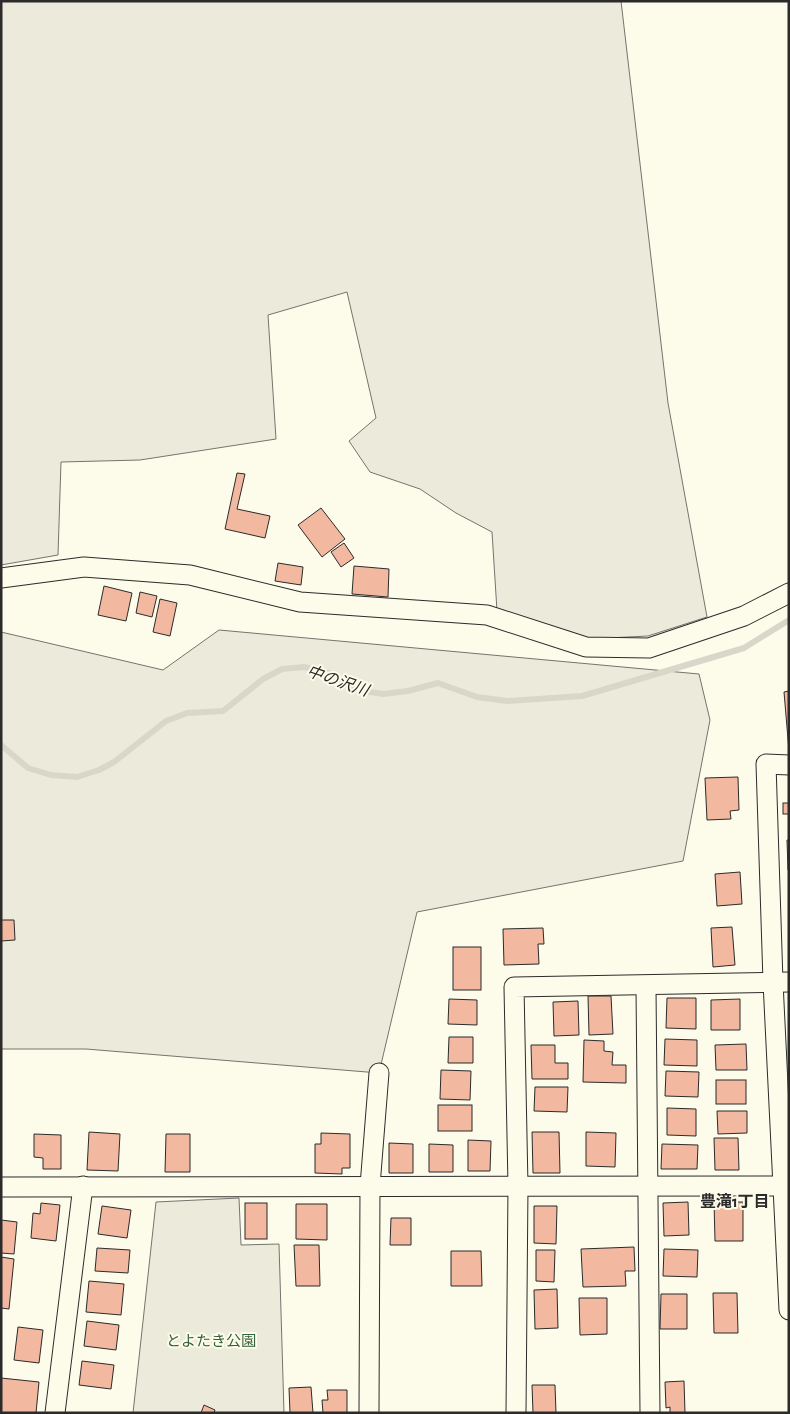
<svg xmlns="http://www.w3.org/2000/svg" width="790" height="1414" font-family="'Alegreya Sans','Noto Sans JP',sans-serif">
<style>
.green{fill:#ecebdb;stroke:#74746e}
.lines{fill:none;stroke-linecap:round;stroke-linejoin:round}
.stream{stroke:#d8d7c9;stroke-width:6}
.building{fill:#f2b8a0;stroke:#2b2b2b}
.street-casing{stroke:#2b2b2b;stroke-width:21}
.street{stroke:#fdfbea;stroke-width:19}
.labels{text-anchor:middle;stroke-width:4;stroke-linejoin:round;paint-order:stroke}
.park-label{font-size:15px;fill:#34623c;stroke:#fdfbea}
.water-label{font-size:16px;font-style:italic;fill:#2b2b2b;stroke:#fdfbea}
.neighbourhood-label{font-size:16px;font-weight:bold;fill:#2b2b2b;stroke:#fdfbea}
</style>
<rect width="100%" height="100%" fill="#fdfbea"/>
<!-- green -->
<g class="green">
<polygon points="1,1 621,1 668,403 707,617 648,636 587,639 497,611 492,532 456,513 420,489 370,472 349,441 376,418 347,292 268,315 276,439 140,460 61,462 58,555 1,565"/>
<polygon points="219,630 699,674 710,720 683,861 417,912 379,1073 86,1049 1,1049 1,632 163,670"/>
<polygon points="239,1198 241,1245 279,1244 284,1413 133,1413 156,1202"/>
</g>
<g class="lines">
<!-- stream -->
<polyline class="stream" points="1,745 28,768 51,775 77,777 99,770 114,762 166,721 187,713 223,711 263,679 282,669 304,667 329,673 357,690 383,694 408,691 438,683 477,697 507,701 582,696 744,648 789,620"/>
</g>
<!-- building -->
<g class="building">
<polygon points="237,473 245,474 237,509 270,516 265,538 225,529"/>
<polygon points="321,508 345,539 322,557 298,525"/>
<polygon points="344,543 354,558 341,567 331,552"/>
<polygon points="278,563 303,567 301,585 275,581"/>
<polygon points="354,566 389,569 388,597 352,594"/>
<polygon points="104,586 132,593 126,621 98,615"/>
<polygon points="140,592 157,596 152,617 136,613"/>
<polygon points="160,599 177,603 170,636 153,632"/>
<polygon points="789,691 789,751 784,692"/>
<polygon points="738,777 739,810 730,811 731,819 707,820 705,778"/>
<rect x="783" y="803" width="6" height="11"/>
<polygon points="787,840 789,840 789,870 788,870"/>
<polygon points="740,872 742,904 717,906 715,874"/>
<polygon points="1,920 14,920 15,940 1,941"/>
<polygon points="732,927 735,965 713,967 711,928"/>
<polygon points="543,928 544,944 538,944 539,964 504,965 503,929"/>
<rect x="453" y="947" width="28" height="43"/>
<polygon points="588,996 611,996 613,1034 589,1035"/>
<polygon points="667,998 696,998 696,1029 666,1028"/>
<polygon points="449,999 477,1000 477,1025 448,1024"/>
<polygon points="740,999 740,1030 711,1030 711,1000"/>
<polygon points="578,1001 579,1035 554,1036 553,1002"/>
<polygon points="449,1037 473,1037 473,1063 448,1063"/>
<polygon points="665,1039 697,1040 697,1066 664,1065"/>
<polygon points="584,1040 604,1041 604,1051 613,1052 612,1065 626,1065 626,1083 583,1082"/>
<polygon points="746,1044 747,1070 716,1070 715,1045"/>
<polygon points="531,1045 555,1045 555,1063 568,1063 568,1079 532,1079"/>
<polygon points="441,1070 471,1071 470,1100 440,1099"/>
<polygon points="666,1071 699,1072 698,1097 665,1096"/>
<rect x="716" y="1080" width="30" height="24"/>
<polygon points="535,1087 568,1087 567,1112 534,1111"/>
<rect x="438" y="1105" width="34" height="26"/>
<polygon points="667,1108 696,1109 696,1136 667,1135"/>
<polygon points="717,1111 747,1111 747,1133 718,1134"/>
<polygon points="89,1132 120,1134 118,1171 87,1170"/>
<polygon points="532,1132 559,1132 560,1173 533,1173"/>
<polygon points="586,1132 616,1133 615,1167 586,1166"/>
<polygon points="321,1133 350,1134 350,1168 342,1168 342,1174 315,1173 315,1144 321,1144"/>
<polygon points="34,1134 61,1135 61,1169 43,1169 43,1158 34,1157"/>
<polygon points="166,1134 190,1134 190,1172 165,1172"/>
<polygon points="714,1138 738,1138 739,1170 715,1170"/>
<polygon points="468,1140 491,1141 490,1171 468,1171"/>
<polygon points="389,1143 413,1144 413,1173 389,1173"/>
<polygon points="429,1144 453,1145 453,1172 429,1172"/>
<polygon points="662,1144 698,1145 697,1169 661,1169"/>
<polygon points="688,1202 689,1235 664,1236 663,1203"/>
<polygon points="714,1202 743,1202 743,1241 715,1241"/>
<polygon points="41,1203 60,1205 56,1241 31,1238 33,1213 40,1214"/>
<rect x="245" y="1203" width="22" height="36"/>
<polygon points="296,1204 327,1204 327,1240 296,1239"/>
<polygon points="102,1206 131,1210 127,1238 98,1234"/>
<polygon points="534,1206 557,1206 556,1244 534,1243"/>
<polygon points="391,1218 411,1218 411,1245 390,1245"/>
<polygon points="1,1220 17,1222 14,1254 1,1253"/>
<polygon points="294,1245 319,1245 320,1286 296,1286"/>
<polygon points="634,1247 635,1271 625,1271 626,1286 583,1287 581,1249"/>
<polygon points="97,1248 130,1250 128,1273 95,1271"/>
<polygon points="664,1249 698,1250 697,1277 663,1276"/>
<polygon points="536,1250 555,1250 554,1282 536,1281"/>
<polygon points="451,1251 481,1251 482,1286 451,1286"/>
<polygon points="1,1257 14,1259 9,1309 1,1308"/>
<polygon points="89,1281 124,1284 121,1315 86,1312"/>
<polygon points="557,1289 558,1328 535,1329 534,1290"/>
<polygon points="713,1293 737,1293 738,1333 714,1333"/>
<polygon points="661,1294 687,1294 687,1329 660,1329"/>
<polygon points="579,1298 607,1298 607,1334 580,1335"/>
<polygon points="87,1321 119,1325 116,1350 84,1346"/>
<polygon points="18,1327 43,1330 39,1363 14,1360"/>
<polygon points="82,1361 114,1365 111,1389 79,1385"/>
<polygon points="1,1378 39,1382 36,1413 1,1413"/>
<polygon points="684,1381 685,1413 670,1413 670,1407 666,1408 665,1382"/>
<polygon points="532,1385 555,1385 556,1413 533,1413"/>
<polygon points="311,1387 313,1413 290,1413 289,1388"/>
<polygon points="327,1390 347,1390 347,1413 323,1413 322,1400 328,1400"/>
<polygon points="204,1405 215,1410 214,1413 201,1413"/>
</g>
<g class="lines">
<!-- street casing -->
<g class="street-casing">
<g id="street">
<polyline points="1,578 84,567 190,575 300,602 487,615 586,647 649,648 744,616 789,593"/>
<polyline points="789,765 766,764 773,982 789,1310"/>
<polyline points="646,987 650,1413"/>
<polyline points="1,1187 789,1186"/>
<polyline points="55,1413 83,1186"/>
<polyline points="369,1413 370,1186 379,1073"/>
<polyline points="516,1413 518,1186 514,987 789,982"/>
</g>
</g>
<!-- street -->
<use href="#street" class="street"/>
</g>
<g class="labels">
<!-- park labels -->
<g class="park-label">
<text x="211" y="1346">とよたき公園</text>
</g>
<!-- water labels -->
<g class="water-label">
<text transform="translate(338 680) rotate(19)" y="6">中の沢川</text>
</g>
<!-- neighbourhood labels -->
<g class="neighbourhood-label">
<text x="735" y="1207">豊滝1丁目</text>
</g>
</g>
<!-- border -->
<rect width="790" height="1414" fill="none" stroke="#2b2b2b" stroke-width="5"/>
</svg>
